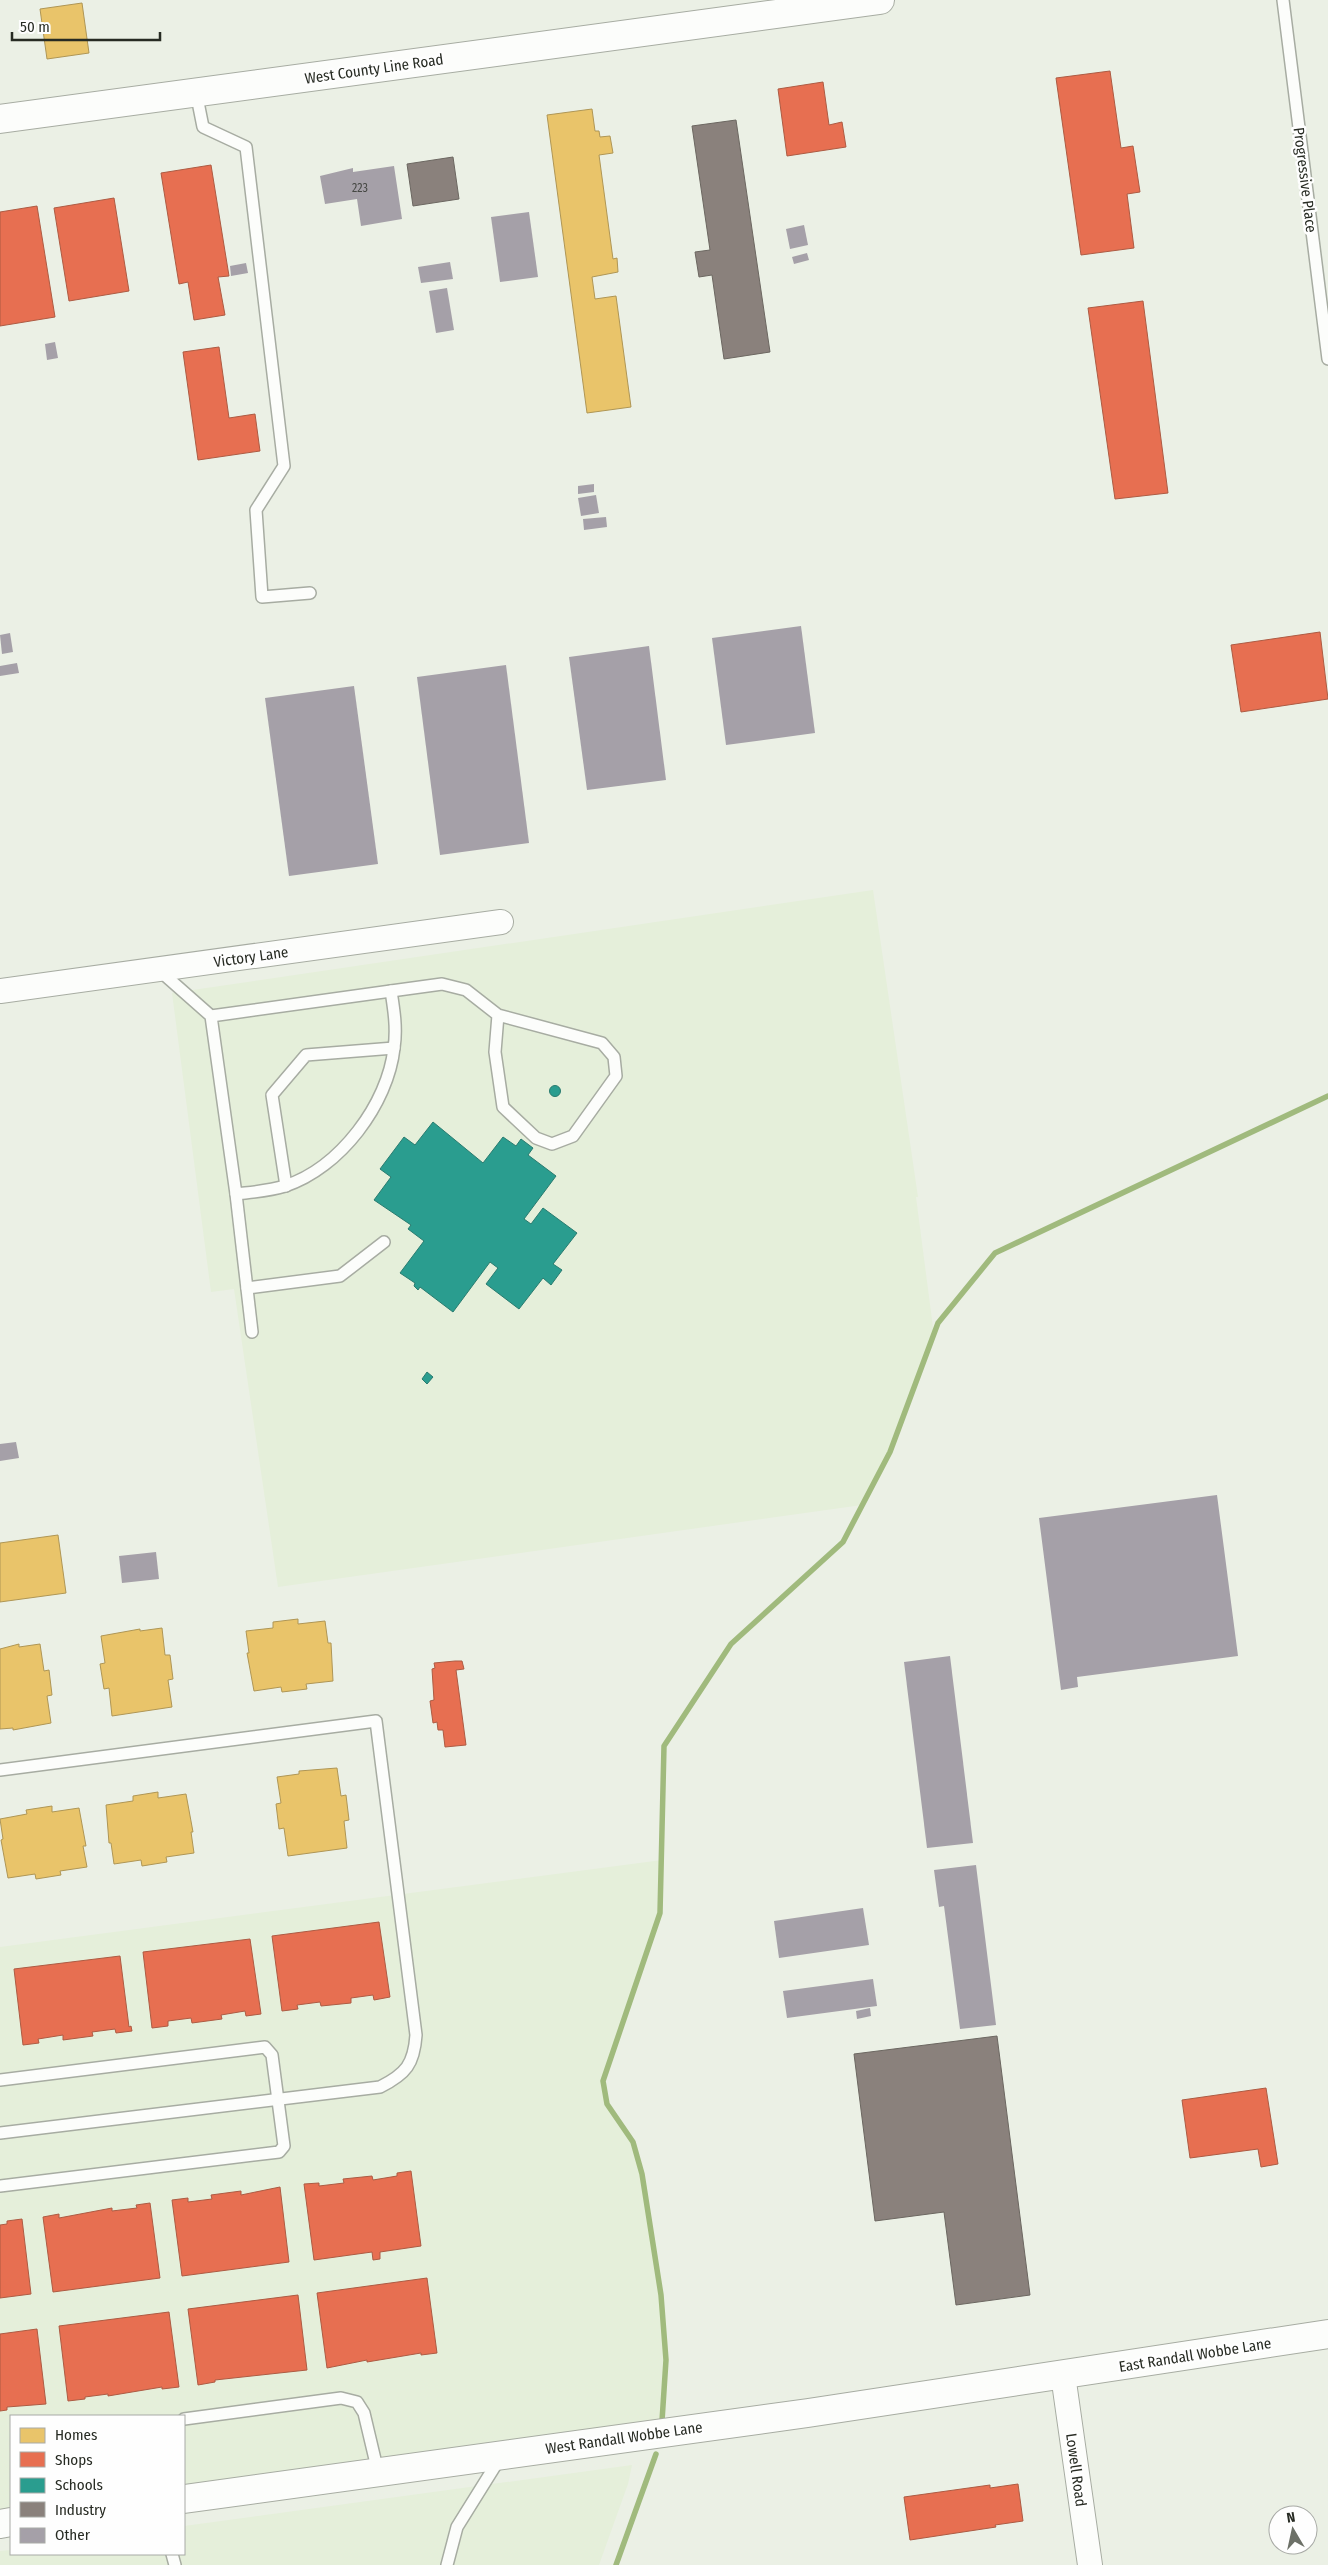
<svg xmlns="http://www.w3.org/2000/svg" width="1328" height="2565" font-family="'Fira Sans Condensed',sans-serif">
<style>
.built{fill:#e5efda}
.homes{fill:#e9c46a;stroke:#af9655}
.shops{fill:#e76f51;stroke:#ad5b43}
.schools{fill:#2a9d8f;stroke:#297b6f}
.industry{fill:#8a817c;stroke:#6c6761}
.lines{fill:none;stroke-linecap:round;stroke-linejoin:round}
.stream{stroke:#a0ba7d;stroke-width:5.5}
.building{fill:#a5a0a8}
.service-casing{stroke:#a7aca2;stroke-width:14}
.minor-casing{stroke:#a7aca2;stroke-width:26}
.tertiary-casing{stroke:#a7aca2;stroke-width:30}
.service{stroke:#fcfdfb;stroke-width:11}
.minor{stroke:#fcfdfb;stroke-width:24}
.tertiary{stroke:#fcfdfb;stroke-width:28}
.labels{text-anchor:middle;stroke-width:5;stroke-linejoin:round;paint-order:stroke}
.number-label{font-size:12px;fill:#464844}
.street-label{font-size:15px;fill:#272b23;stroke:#fefefe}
</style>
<rect width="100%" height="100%" fill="#ebf0e5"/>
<!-- built -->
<g class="built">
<polygon points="873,890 918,1197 916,1197 934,1335 891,1452 862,1505 278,1587 234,1289 211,1292 172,993"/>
<polygon points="662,1860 660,1913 603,2081 607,2104 633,2142 642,2174 661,2295 666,2360 662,2421 184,2499 184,2416 11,2416 11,2522 0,2524 0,1947"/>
<polygon points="632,2465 628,2484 599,2565 0,2565 0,2551 11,2550 11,2554 184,2554 184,2526"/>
</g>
<!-- homes -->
<g class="homes">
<polygon points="82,3 89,53 47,59 40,9"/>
<polygon points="592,109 595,131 599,131 600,137 610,136 613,153 599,155 613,259 617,258 618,272 592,277 595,299 616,296 631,407 587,413 547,115"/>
<polygon points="58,1535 66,1593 0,1602 0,1543"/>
<polygon points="298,1619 298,1624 325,1621 328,1643 331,1643 333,1681 306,1684 307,1689 282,1692 281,1687 254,1691 247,1653 249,1653 246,1631 273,1628 273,1622"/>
<polygon points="162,1628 165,1655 170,1655 173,1679 168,1680 172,1707 112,1716 109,1688 104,1689 100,1664 105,1663 101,1636 140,1629 140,1631"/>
<polygon points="19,1644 19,1647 40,1644 44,1671 49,1670 52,1695 47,1696 51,1723 13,1730 13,1728 0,1729 0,1649"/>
<polygon points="337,1768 341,1796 346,1795 349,1820 344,1821 347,1848 288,1856 284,1828 279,1829 276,1804 281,1803 277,1777 299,1774 299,1771"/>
<polygon points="158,1792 158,1798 186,1794 193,1832 191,1832 194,1853 166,1857 167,1862 142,1866 141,1860 114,1864 111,1843 109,1843 106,1805 133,1801 133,1796"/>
<polygon points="52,1806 52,1812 79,1808 86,1846 83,1846 87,1867 60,1871 61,1875 36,1879 35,1874 8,1878 1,1840 3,1839 0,1819 27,1814 26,1810"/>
</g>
<!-- shops -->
<g class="shops">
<polygon points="1110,71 1121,148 1133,146 1140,192 1127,194 1134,248 1081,255 1056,78"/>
<polygon points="823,82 829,125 842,122 846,147 787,156 778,89"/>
<polygon points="211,165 229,276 218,277 225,315 194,320 188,282 179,284 161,173"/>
<polygon points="114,198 129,291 69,301 54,208"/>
<polygon points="37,206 55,317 0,326 0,212"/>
<polygon points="1143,301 1168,493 1115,499 1088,308"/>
<polygon points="219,347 229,418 255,414 260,451 198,460 183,352"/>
<polygon points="1320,632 1328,699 1241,712 1231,645"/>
<polygon points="455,1661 462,1661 464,1669 456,1670 466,1745 445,1747 443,1730 438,1730 437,1722 433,1723 430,1701 434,1700 432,1669 435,1668 434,1663"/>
<polygon points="379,1922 390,1997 374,2000 373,1995 351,1998 351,2003 321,2006 320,2002 297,2005 298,2009 282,2011 272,1936"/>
<polygon points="250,1939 261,2014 246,2016 245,2011 221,2015 222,2019 192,2023 191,2018 168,2021 168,2026 152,2028 143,1952"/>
<polygon points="120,1956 129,2027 131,2026 132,2031 116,2033 115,2029 92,2032 93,2036 63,2040 63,2035 38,2039 39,2043 23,2045 14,1969"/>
<polygon points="1266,2088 1278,2164 1261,2167 1258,2149 1190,2158 1182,2100"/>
<polygon points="411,2171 421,2246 380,2252 380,2259 373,2260 372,2252 314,2260 304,2184 319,2183 319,2186 344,2183 343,2179 372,2176 373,2180 397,2176 397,2173"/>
<polygon points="280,2187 289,2262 182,2276 172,2200 188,2198 188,2202 212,2199 211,2195 241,2191 241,2195"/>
<polygon points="150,2203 160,2278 53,2292 43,2217 59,2214 59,2218 112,2208 112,2211 137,2208 136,2205"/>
<polygon points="22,2219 31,2294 0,2298 0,2225 7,2224 7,2221"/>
<polygon points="427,2278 437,2353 421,2355 421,2353 367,2362 367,2360 327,2368 317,2293"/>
<polygon points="298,2295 307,2370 215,2380 215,2382 198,2385 188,2309"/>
<polygon points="169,2312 179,2387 162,2389 162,2387 108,2396 108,2394 85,2397 85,2399 68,2401 59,2326"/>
<polygon points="37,2329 46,2404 7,2407 7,2410 0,2411 0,2334"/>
<polygon points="1018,2484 1023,2521 995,2525 996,2527 910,2540 904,2497 990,2485 990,2488"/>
</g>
<!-- schools -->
<g class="schools">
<circle cx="555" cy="1091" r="5.5"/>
<polygon points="433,1122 483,1163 503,1137 516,1146 521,1139 533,1148 528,1155 556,1176 524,1219 531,1224 543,1208 577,1233 553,1264 562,1270 551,1285 543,1278 519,1309 486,1284 498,1268 490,1262 453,1312 420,1287 418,1290 414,1286 415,1283 400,1273 424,1241 408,1229 411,1225 374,1200 391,1177 380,1169 404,1137 415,1145"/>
<polygon points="427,1372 433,1377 427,1384 422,1379"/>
</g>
<!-- industry -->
<g class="industry">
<polygon points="736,120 770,352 724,359 712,275 699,277 695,252 710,250 692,126"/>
<polygon points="453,157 459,199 413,206 407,164"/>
<polygon points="997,2036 1030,2295 956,2305 944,2212 875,2221 854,2054"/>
</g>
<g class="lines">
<!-- stream -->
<g class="stream">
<polyline points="662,2421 666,2360 661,2295 642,2174 633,2142 607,2104 603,2081 660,1913 664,1746 731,1644 843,1542 890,1452 938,1323 995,1253 1328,1096"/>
<polyline points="616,2565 656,2454"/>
</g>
</g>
<!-- building -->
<g class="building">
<polygon points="394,166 402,219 361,226 357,199 325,204 320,176 353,168 353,172"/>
<polygon points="529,212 538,277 500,282 491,217"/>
<polygon points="804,225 808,245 790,249 786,229"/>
<polygon points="807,253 809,260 794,264 792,257"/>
<polygon points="450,262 453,279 421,283 418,267"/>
<polygon points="246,263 248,273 231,276 230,266"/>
<polygon points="447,288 454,330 436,333 429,291"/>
<polygon points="55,342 58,358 47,360 45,344"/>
<polygon points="594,484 594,492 578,494 578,486"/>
<polygon points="596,495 599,513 581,516 578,498"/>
<polygon points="606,517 607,527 584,530 583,519"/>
<polygon points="801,626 815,733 726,745 712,638"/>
<polygon points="10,633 13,652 2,654 0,635"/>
<polygon points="649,646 666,780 587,790 569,657"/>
<polygon points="17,663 19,673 0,676 0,666"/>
<polygon points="506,665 529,843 440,855 417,677"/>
<polygon points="354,686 378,864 289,876 265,698"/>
<polygon points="16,1442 19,1458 0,1461 0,1444"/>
<polygon points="1217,1495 1238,1656 1077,1677 1078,1687 1061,1690 1039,1518"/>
<polygon points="156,1552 159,1579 122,1583 119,1556"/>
<polygon points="950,1656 973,1843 927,1848 904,1662"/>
<polygon points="976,1865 996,2025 960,2029 944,1906 939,1907 934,1870"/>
<polygon points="863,1908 869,1945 779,1958 774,1921"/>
<polygon points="873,1979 877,2006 787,2018 783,1991"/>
<polygon points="870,2008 871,2016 857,2019 856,2011"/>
</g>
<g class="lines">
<!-- service casing -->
<g class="service-casing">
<g id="service">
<polyline points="1283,0 1328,359"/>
<polyline points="196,92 203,127 246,147 284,466 256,510 262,597 310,593"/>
<path d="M160,971L211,1016L236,1194C253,1192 269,1191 285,1186C340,1168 388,1104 394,1048C397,1029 394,1010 391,991L211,1016"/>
<polyline points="391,991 442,984 466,990 498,1015 602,1043 614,1057 616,1076 573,1136 552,1144 536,1138 503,1107 495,1052 498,1015"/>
<polyline points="286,1186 272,1095 306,1055 394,1048"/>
<polyline points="236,1194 252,1332"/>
<polyline points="247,1288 340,1276 384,1242"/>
<path d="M0,1770L376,1721L416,2035C414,2064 406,2074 380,2087L0,2133"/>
<polyline points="0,2080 265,2047 272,2055 284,2146 279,2152 0,2186"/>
<polyline points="184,2419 341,2398 357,2402 364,2413 378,2472"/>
<polyline points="172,2554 175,2565"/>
<polyline points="447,2565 457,2527 500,2458"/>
</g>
</g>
<!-- minor casing -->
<g class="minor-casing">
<g id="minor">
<polyline points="0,991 501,922"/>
<polyline points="1063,2375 1090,2565"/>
</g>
</g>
<!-- tertiary casing -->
<g class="tertiary-casing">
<g id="tertiary">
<polyline points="0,119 880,0"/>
<polyline points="184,2499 808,2413 1328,2334"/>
<polyline points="0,2524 11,2522"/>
</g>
</g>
<!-- service -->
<use href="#service" class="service"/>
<!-- minor -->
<use href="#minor" class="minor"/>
<!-- tertiary -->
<use href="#tertiary" class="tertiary"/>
</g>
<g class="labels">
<!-- number labels -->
<g class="number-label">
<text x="360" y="192">223</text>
</g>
<!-- street labels -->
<g class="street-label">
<text transform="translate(374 69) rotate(-8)" y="5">West County Line Road</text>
<text transform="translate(1305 180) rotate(83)" y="5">Progressive Place</text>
<text transform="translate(251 957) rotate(-8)" y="5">Victory Lane</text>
<text transform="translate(1195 2355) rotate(-9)" y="5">East Randall Wobbe Lane</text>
<text transform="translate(624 2438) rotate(-8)" y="5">West Randall Wobbe Lane</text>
<text transform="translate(1076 2470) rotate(82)" y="5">Lowell Road</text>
</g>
</g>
<!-- legend -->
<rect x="10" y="2415" width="175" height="140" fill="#fefefe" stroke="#a8aaa6"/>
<rect x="20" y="2428" width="25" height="15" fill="#e9c46a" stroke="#a8aaa6"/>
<text x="55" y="2440" font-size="15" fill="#272b23">Homes</text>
<rect x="20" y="2452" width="25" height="15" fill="#e76f51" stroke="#a8aaa6"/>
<text x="55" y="2465" font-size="15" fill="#272b23">Shops</text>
<rect x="20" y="2478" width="25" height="15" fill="#2a9d8f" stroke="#a8aaa6"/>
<text x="55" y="2490" font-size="15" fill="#272b23">Schools</text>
<rect x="20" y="2502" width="25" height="15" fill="#8a817c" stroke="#a8aaa6"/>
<text x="55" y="2515" font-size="15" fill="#272b23">Industry</text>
<rect x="20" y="2528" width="25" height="15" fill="#a5a0a8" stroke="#a8aaa6"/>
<text x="55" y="2540" font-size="15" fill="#272b23">Other</text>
<!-- north arrow -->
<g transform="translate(1293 2530) rotate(351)"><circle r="24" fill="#fefefe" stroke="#a8aaa6"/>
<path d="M0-4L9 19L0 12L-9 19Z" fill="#6c7067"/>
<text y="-8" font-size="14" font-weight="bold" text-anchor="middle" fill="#272b23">N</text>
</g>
<!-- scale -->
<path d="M12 32v8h148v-8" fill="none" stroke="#272b23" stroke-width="2.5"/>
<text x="20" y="32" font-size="15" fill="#272b23" stroke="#fefefe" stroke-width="4" paint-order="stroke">50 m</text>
</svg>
